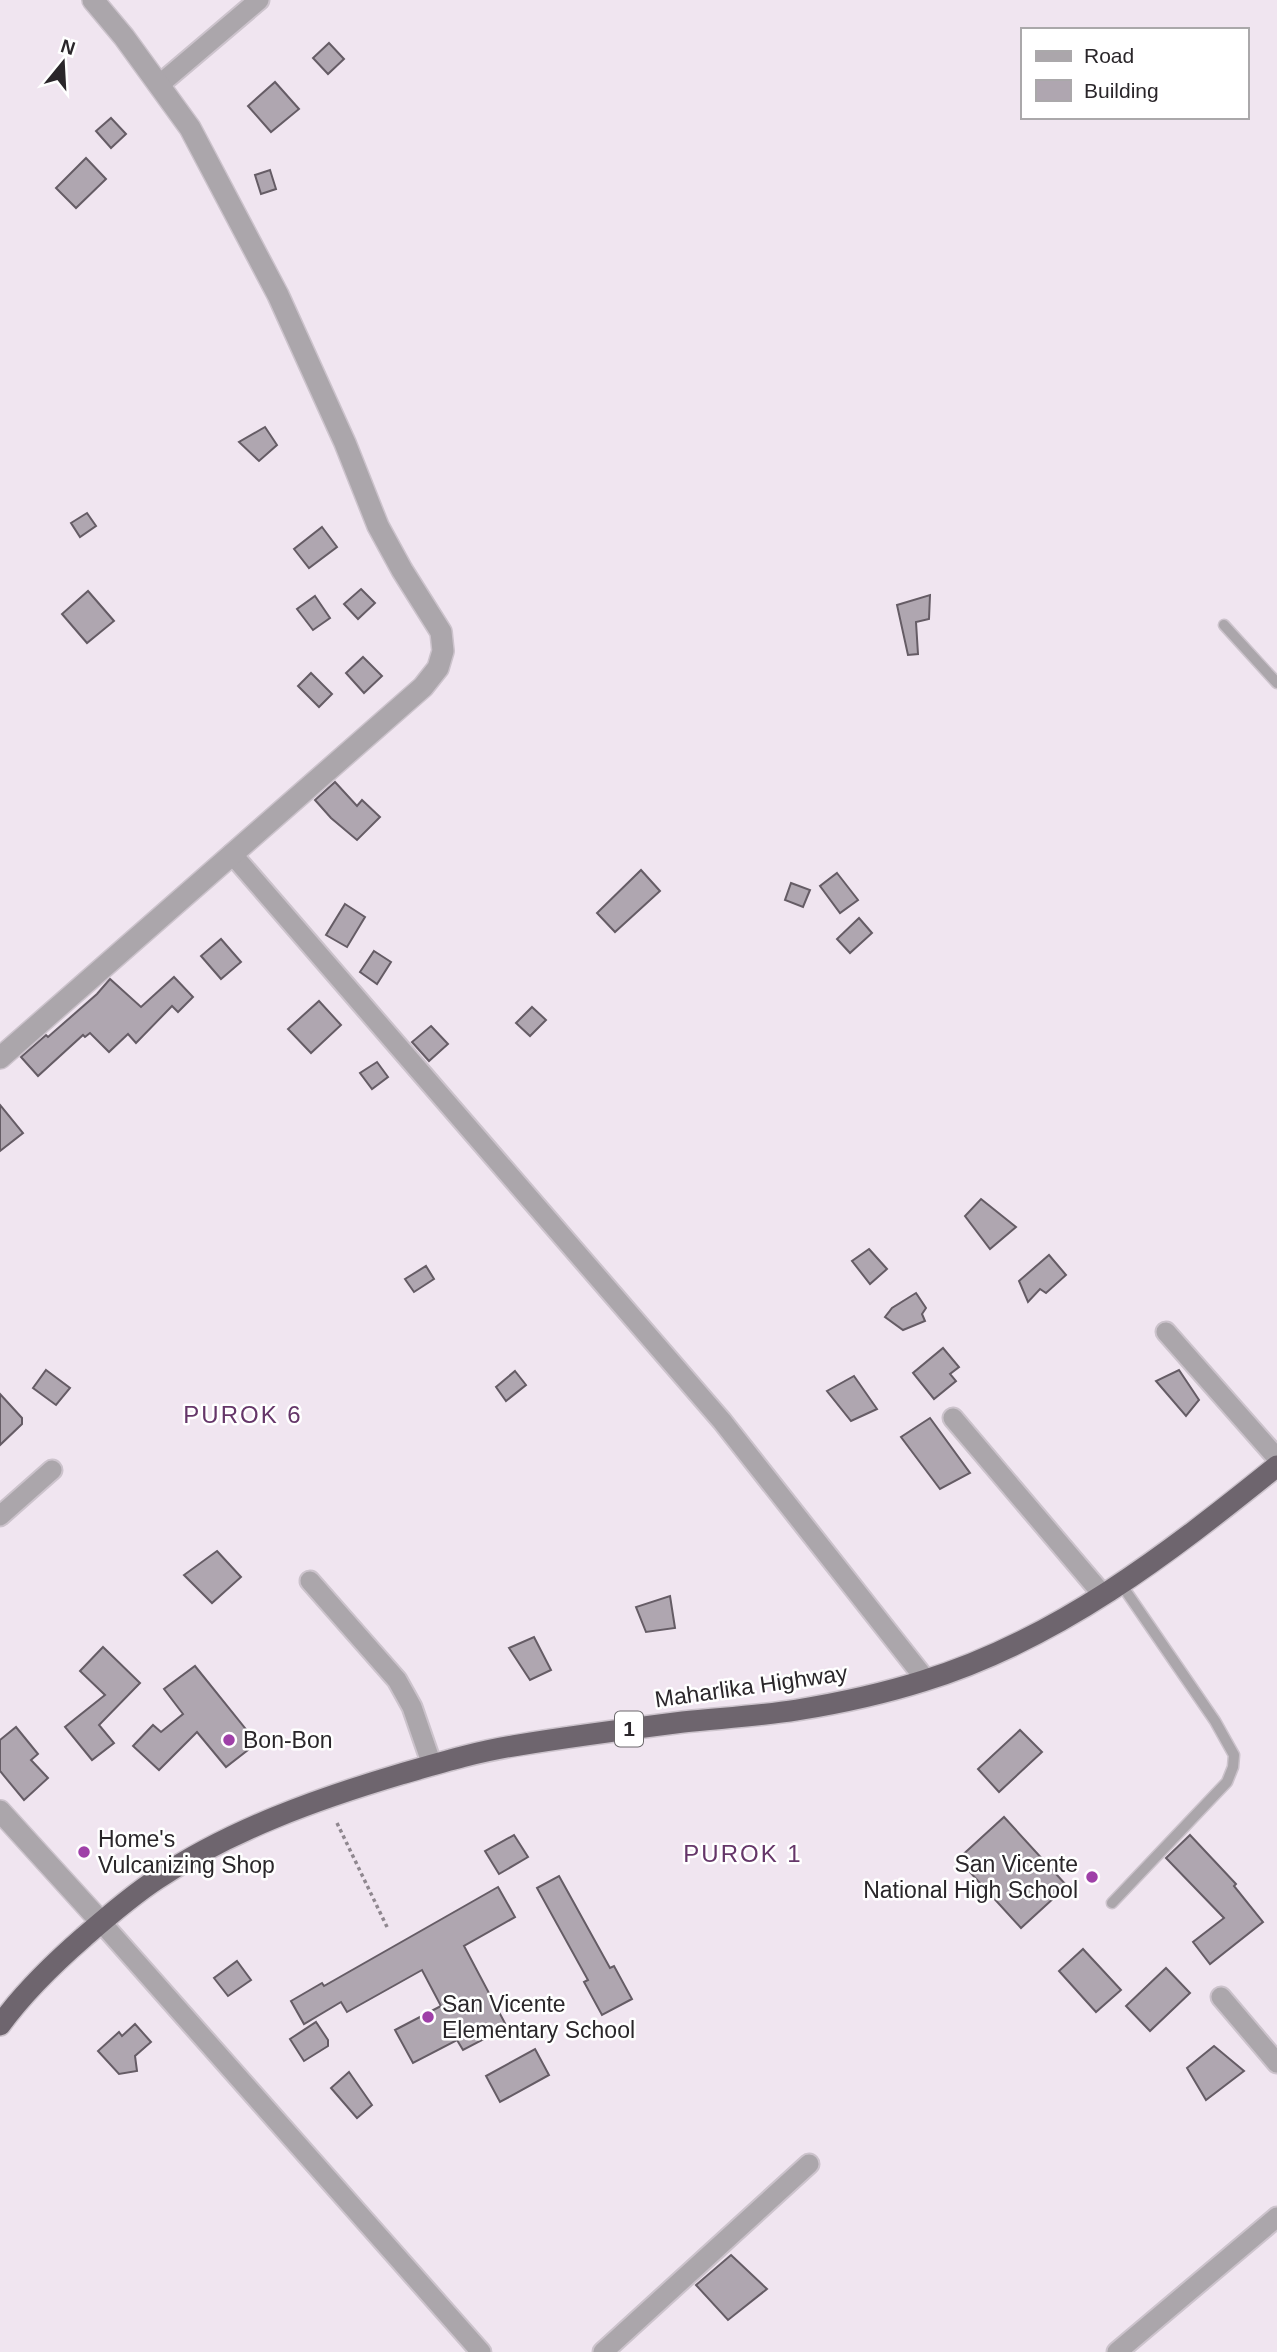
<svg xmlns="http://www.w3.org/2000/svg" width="1277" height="2352" font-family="Arial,sans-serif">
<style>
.building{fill:#afa6b0;stroke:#655c65;stroke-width:2}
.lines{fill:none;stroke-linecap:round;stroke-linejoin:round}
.service-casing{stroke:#ccc3cc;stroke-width:13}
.minor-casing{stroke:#ccc3cc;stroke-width:23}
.tertiary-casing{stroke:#ccc3cc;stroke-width:24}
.trunk-casing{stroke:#ccc3cc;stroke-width:24}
.path{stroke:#8f878f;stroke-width:3.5;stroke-dasharray:3.5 3.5;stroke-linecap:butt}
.service{stroke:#aba6ab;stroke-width:10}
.minor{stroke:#aba6ab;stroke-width:19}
.tertiary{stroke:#aba6ab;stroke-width:21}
.trunk{stroke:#6e656e;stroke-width:21}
.poi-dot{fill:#9f40a8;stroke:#fff;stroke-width:2.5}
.labels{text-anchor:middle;stroke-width:5;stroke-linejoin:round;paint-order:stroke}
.shield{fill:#fff;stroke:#6a676a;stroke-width:2}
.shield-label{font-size:21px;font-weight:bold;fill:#2a262a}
.street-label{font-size:23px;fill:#2a262a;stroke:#fff}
.poi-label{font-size:23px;fill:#2a262a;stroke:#fff;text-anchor:start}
.neighbourhood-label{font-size:24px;letter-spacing:2px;fill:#653669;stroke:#fff}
</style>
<rect width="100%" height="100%" fill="#f0e5f0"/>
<!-- building -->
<g class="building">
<polygon points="329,43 344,59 328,74 313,58"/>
<polygon points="275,82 299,109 271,132 248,106"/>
<polygon points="111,118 126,134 111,148 96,131"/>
<polygon points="86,158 106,179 76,208 56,188"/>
<polygon points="270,170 276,189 261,194 255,175"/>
<polygon points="265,427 277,445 259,461 239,442"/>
<polygon points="87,513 96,526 80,537 71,523"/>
<polygon points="322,527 337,547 309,568 294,549"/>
<polygon points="361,589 375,603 358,619 344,604"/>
<polygon points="88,591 114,621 87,643 62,614"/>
<polygon points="930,595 929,619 916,622 918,654 908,655 897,605"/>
<polygon points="315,596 330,618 313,630 297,609"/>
<polygon points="363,657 382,676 364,693 346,673"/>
<polygon points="311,673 332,694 319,707 298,686"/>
<polygon points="335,782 357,806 362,800 380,817 357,840 331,818 315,800"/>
<polygon points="641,870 660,891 615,932 597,913"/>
<polygon points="837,873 858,900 840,913 820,886"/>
<polygon points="791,883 810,890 803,907 785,900"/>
<polygon points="345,904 365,917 347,947 326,935"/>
<polygon points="859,918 872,933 850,953 837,939"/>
<polygon points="221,939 241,962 221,979 201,956"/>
<polygon points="374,951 391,962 377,984 360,972"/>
<polygon points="174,977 193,997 178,1012 172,1006 136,1043 128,1034 109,1052 90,1033 85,1037 83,1035 38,1076 21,1057 46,1035 48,1037 97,994 110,979 141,1007"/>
<polygon points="319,1001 341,1025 311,1053 288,1029"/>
<polygon points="532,1007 546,1020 530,1036 516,1023"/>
<polygon points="431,1026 448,1044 429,1061 412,1042"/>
<polygon points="377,1062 388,1077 372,1089 360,1073"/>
<polygon points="0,1105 23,1133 0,1151"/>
<polygon points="981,1199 1016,1227 990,1249 965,1216"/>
<polygon points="869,1249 887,1269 870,1284 852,1261"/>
<polygon points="1049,1255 1066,1275 1046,1293 1040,1289 1028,1302 1019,1281"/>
<polygon points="426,1266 434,1279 414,1292 405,1279"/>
<polygon points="916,1293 926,1308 922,1314 925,1321 903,1330 885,1317 892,1308"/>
<polygon points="943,1348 959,1367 950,1374 956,1381 934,1399 913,1373"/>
<polygon points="46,1370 70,1388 56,1405 33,1388"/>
<polygon points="1179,1370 1199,1400 1186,1416 1156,1381"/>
<polygon points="515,1371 526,1385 506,1401 496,1387"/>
<polygon points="854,1376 877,1409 851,1421 827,1391"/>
<polygon points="0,1394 22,1418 22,1424 0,1445"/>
<polygon points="930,1418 970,1473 940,1489 901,1437"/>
<polygon points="217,1551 241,1577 212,1603 184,1575"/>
<polygon points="670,1596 675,1628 646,1632 636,1607"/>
<polygon points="534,1637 551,1670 530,1680 509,1648"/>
<polygon points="103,1647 140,1683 99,1725 114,1743 92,1760 65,1727 105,1695 80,1671"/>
<polygon points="195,1666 257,1743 226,1767 197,1732 159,1770 133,1746 153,1725 161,1732 183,1714 164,1689"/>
<polygon points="16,1727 38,1754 31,1760 48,1778 24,1800 0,1771 0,1740"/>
<polygon points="1020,1730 1042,1752 999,1792 978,1769"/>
<polygon points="1004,1817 1067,1886 1021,1928 958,1859"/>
<polygon points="514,1835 528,1857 499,1874 485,1851"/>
<polygon points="1190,1835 1236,1884 1234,1886 1263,1922 1210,1964 1193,1942 1224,1918 1166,1858"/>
<polygon points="559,1876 610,1968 614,1966 632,1999 602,2015 584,1982 588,1980 537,1888"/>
<polygon points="498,1887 515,1917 464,1946 507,2027 463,2050 457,2040 413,2063 395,2030 441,2006 422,1970 347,2012 341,2002 304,2024 291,2001 322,1983 324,1986"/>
<polygon points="1083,1949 1121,1990 1096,2012 1059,1971"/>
<polygon points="237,1961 251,1980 228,1996 214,1978"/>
<polygon points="1166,1968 1190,1993 1150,2031 1126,2006"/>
<polygon points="316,2022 328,2040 328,2046 304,2061 290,2039"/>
<polygon points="135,2024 151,2042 135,2056 137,2071 119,2074 98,2051 119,2032 122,2036"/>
<polygon points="1214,2046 1244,2071 1206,2100 1187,2068"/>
<polygon points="535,2049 549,2075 500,2102 486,2076"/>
<polygon points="349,2072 372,2105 357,2118 331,2088"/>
<polygon points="731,2255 767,2289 728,2320 696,2285"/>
</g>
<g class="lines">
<!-- service casing -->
<g class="service-casing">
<g id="service">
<polyline points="1224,625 1277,683"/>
<polyline points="1112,1903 1227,1782 1233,1767 1234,1755 1215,1721 1121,1584"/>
</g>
</g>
<!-- minor casing -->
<g class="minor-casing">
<g id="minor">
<polyline points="159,85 259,0"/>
<polyline points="232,854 722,1421 926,1680"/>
<polyline points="1166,1332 1277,1458"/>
<polyline points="953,1418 1103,1595"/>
<polyline points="0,1516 52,1470"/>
<polyline points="310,1581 397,1680 412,1707 432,1765"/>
<polyline points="101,1922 481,2352"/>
<polyline points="1221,1997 1277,2063"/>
<polyline points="603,2352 809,2164"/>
<polyline points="1117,2352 1277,2217"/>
</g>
</g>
<!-- tertiary casing -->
<g class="tertiary-casing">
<g id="tertiary">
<polyline points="0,1058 423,687 438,668 443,651 441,632 402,570 378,526 345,443 278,295 190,128 124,37 93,0"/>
<polyline points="0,1811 101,1922"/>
</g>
</g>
<!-- trunk casing -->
<g class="trunk-casing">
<path id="trunk" d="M0,2025C24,1992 53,1964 84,1937C107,1917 131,1896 157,1879C230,1830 317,1799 401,1774C439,1763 479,1751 519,1745C573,1736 628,1729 683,1722C721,1718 759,1716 797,1710C840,1703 882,1694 923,1681C1057,1640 1169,1553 1277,1466"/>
</g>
<!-- path -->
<polyline class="path" points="337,1823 388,1929"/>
<!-- service -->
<use href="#service" class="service"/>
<!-- minor -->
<use href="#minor" class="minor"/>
<!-- tertiary -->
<use href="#tertiary" class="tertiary"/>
<!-- trunk -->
<use href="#trunk" class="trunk"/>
</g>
<!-- markers -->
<g class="poi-dot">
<circle cx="229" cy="1740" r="7"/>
<circle cx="84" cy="1852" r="7"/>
<circle cx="1092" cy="1877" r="7"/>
<circle cx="428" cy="2017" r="7"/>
</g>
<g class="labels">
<!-- shield labels -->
<rect class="shield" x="615" y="1711.5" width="28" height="35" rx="5"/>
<g class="shield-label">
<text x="629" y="1736">1</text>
</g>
<!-- street labels -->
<g class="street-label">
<text transform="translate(751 1686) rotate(-8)" y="8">Maharlika Highway</text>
</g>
<!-- poi labels -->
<g class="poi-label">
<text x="243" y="1748">Bon-Bon</text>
<text x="98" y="1847">Home's<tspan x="98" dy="26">Vulcanizing Shop</tspan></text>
<text x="1078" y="1872" text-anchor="end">San Vicente<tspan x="1078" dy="26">National High School</tspan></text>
<text x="442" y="2012">San Vicente<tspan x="442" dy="26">Elementary School</tspan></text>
</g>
<!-- neighbourhood labels -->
<g class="neighbourhood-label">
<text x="243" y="1423">PUROK 6</text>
<text x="743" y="1862">PUROK 1</text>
</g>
</g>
<!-- legend -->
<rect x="1021" y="28" width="228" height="91" fill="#ffffff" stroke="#aaa8aa" stroke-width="2"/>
<rect x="1036" y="51" width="35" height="10" fill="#aba6ab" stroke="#aaa8aa" stroke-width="2"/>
<text x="1084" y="63" font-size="21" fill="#2a262a">Road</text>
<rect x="1036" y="80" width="35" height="21" fill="#afa6b0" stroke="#aaa8aa" stroke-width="2"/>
<text x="1084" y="98" font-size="21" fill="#2a262a">Building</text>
<!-- north arrow -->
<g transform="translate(63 63) rotate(18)" stroke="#ffffff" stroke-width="5" paint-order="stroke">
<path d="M0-5L12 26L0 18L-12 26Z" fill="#2a262a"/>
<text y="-10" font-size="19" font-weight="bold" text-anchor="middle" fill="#2a262a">N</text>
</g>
</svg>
